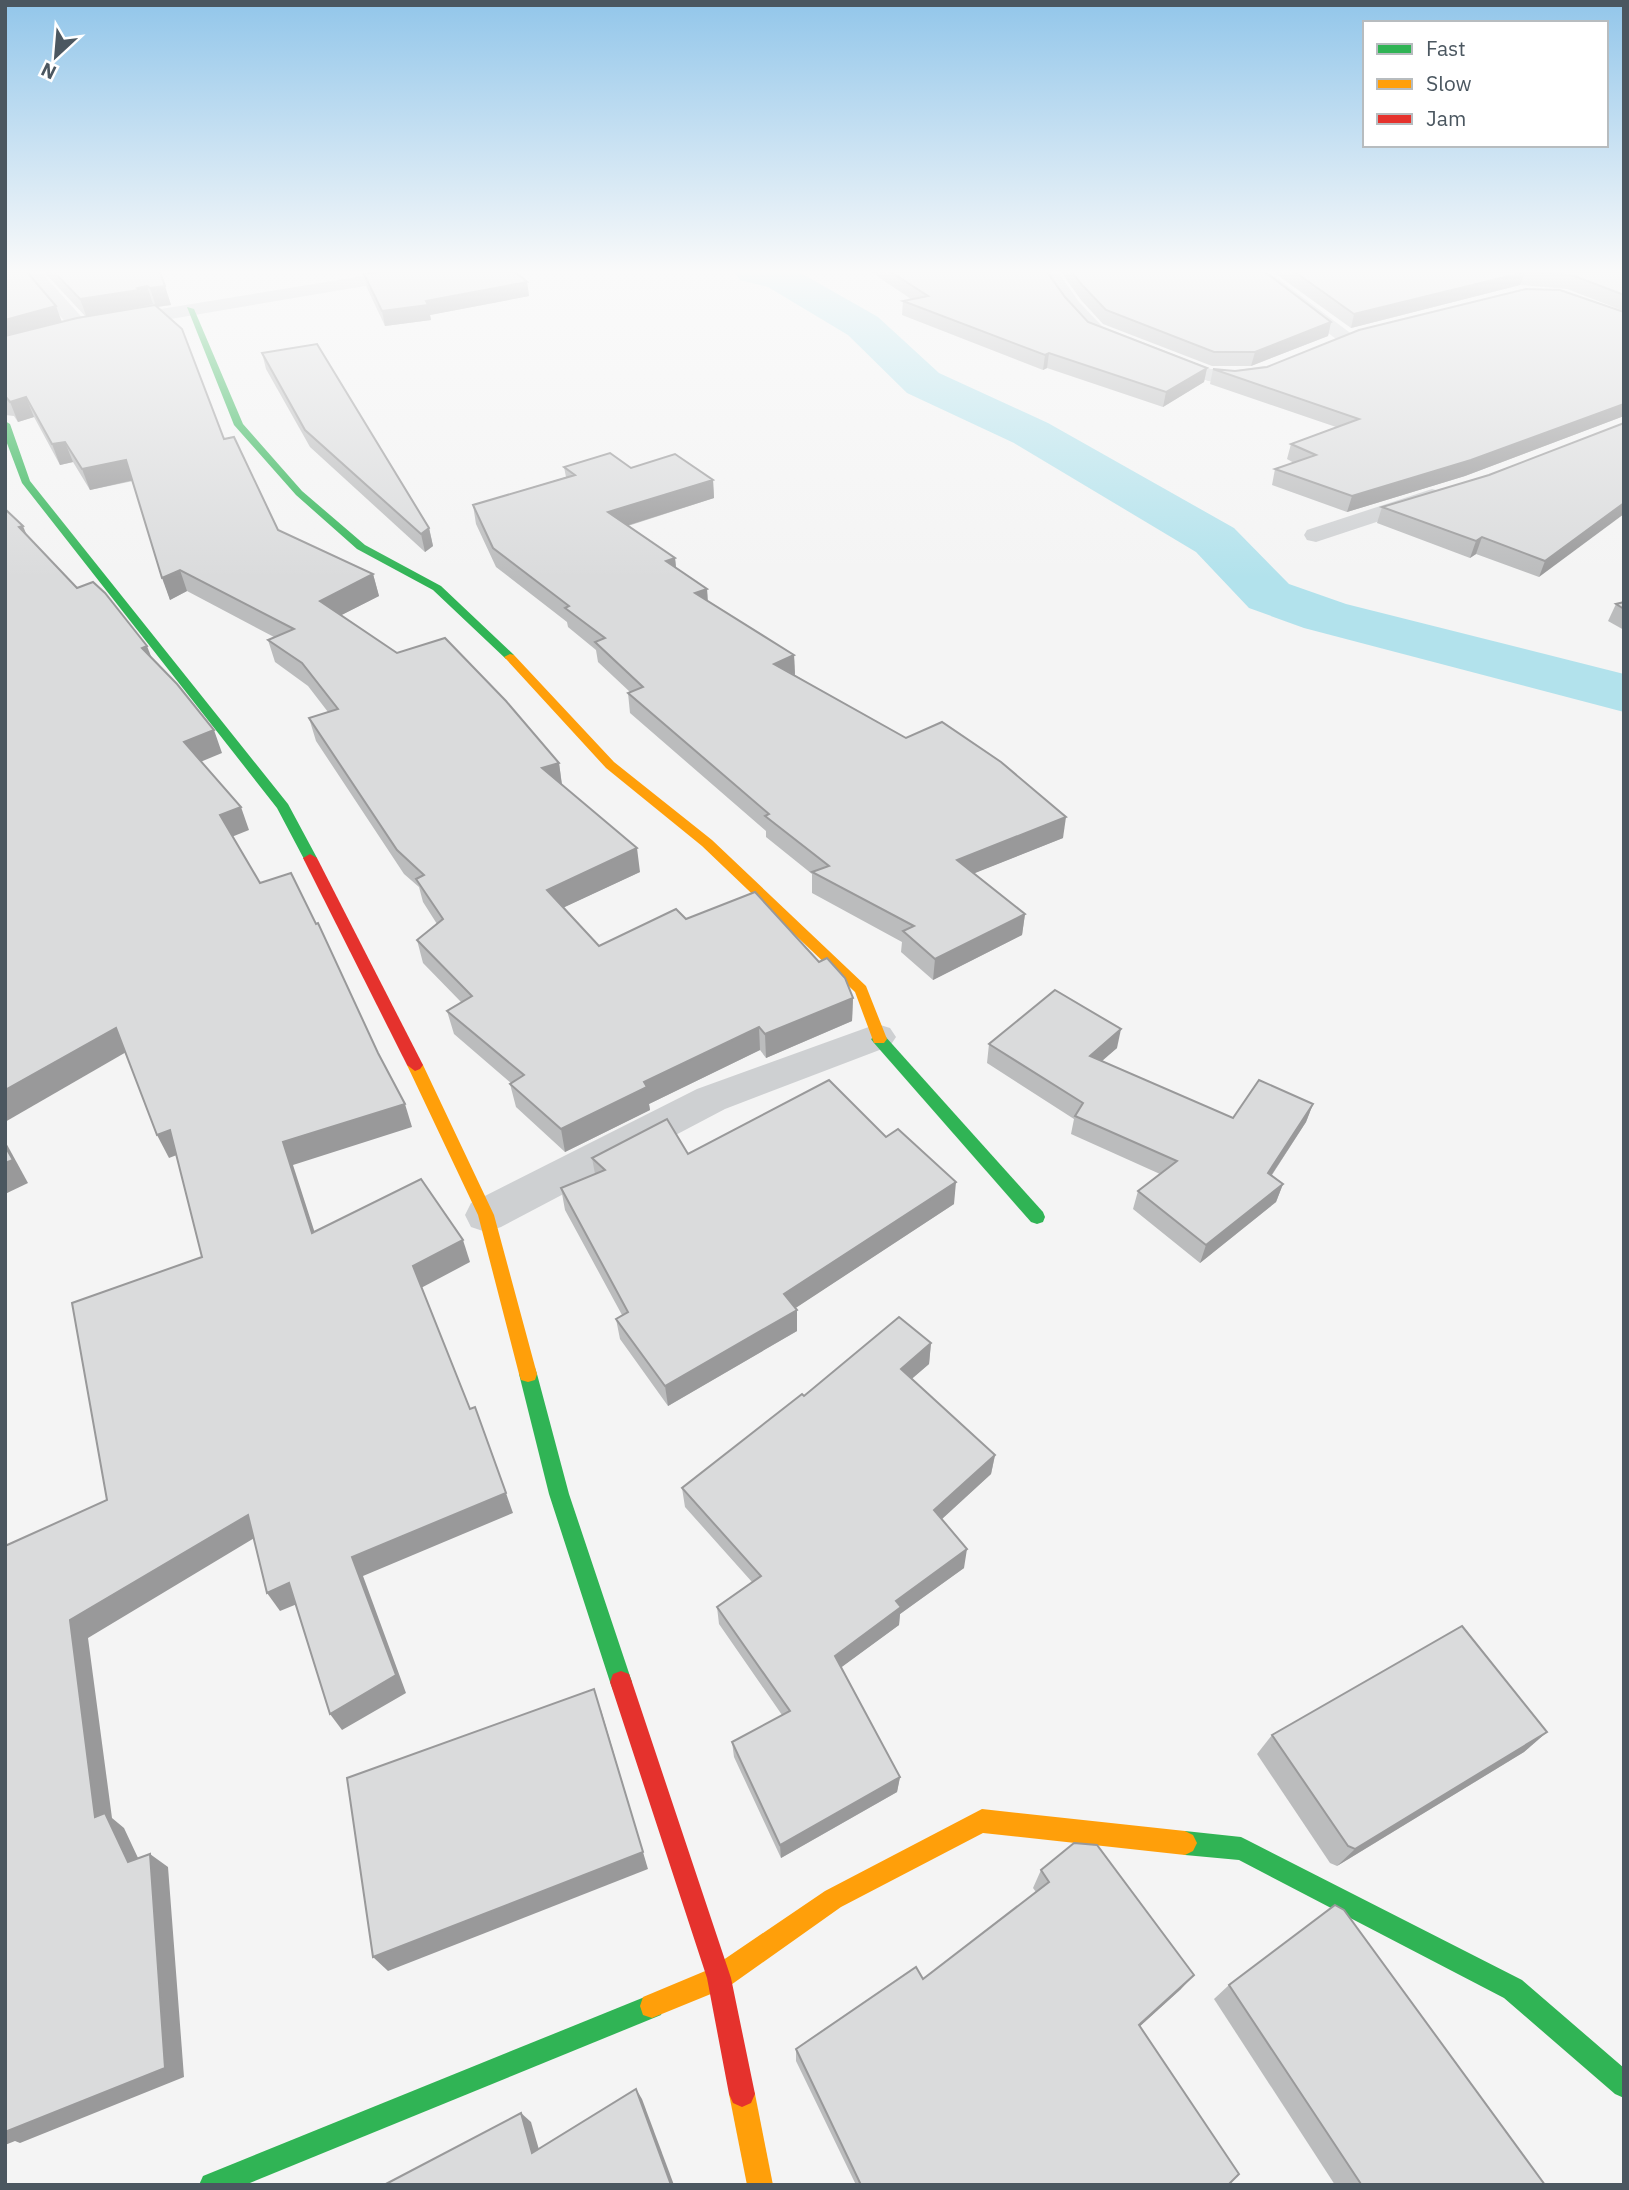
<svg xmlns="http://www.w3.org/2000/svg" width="1629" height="2190" font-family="'IBM Plex Sans',sans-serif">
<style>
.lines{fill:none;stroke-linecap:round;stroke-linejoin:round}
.river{fill:#b2e2ec;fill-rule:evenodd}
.street{fill:#ced0d2;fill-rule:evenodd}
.fast{fill:#30b455;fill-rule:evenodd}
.slow{fill:#ff9f0a;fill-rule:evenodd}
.jam{fill:#e5322d;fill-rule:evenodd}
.wall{fill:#bbbcbd}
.shaded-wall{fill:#99999a}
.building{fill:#dadbdc;stroke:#99999a;stroke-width:2}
</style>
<rect width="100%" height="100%" fill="#f4f4f4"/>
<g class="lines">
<!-- river -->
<polygon class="river" points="734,272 799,272 878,317 939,373 1048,423 1234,528 1289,584 1346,604 1624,674 1624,712 1304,628 1249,608 1196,552 1014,443 907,393 848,335 768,287 740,280"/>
<!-- street -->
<g class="street">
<polygon points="22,272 41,272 88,324 91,328 88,332 74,332"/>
<polygon points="387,272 427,272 418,277 112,329 102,323 112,317"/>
<polygon points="1040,272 1058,272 1079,302 1102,326 1211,369 1232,371 1264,366 1271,368 1274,372 1271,376 1232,383 1208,381 1088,334 1065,310"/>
<polygon points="1249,272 1269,272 1357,338 1354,342 1340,342"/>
<polygon points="1432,489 1440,491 1444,496 1440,501 1316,542 1307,540 1304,535 1307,530"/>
<polygon points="877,1024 890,1028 896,1037 890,1046 725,1109 501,1227 486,1232 471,1227 465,1215 471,1203 697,1089"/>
</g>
<!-- fast -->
<g class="fast">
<polygon points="187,307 194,309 243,424 302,491 365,545 441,586 514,655 514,659 506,659 433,590 357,549 296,495 234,425"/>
<polygon points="5,421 10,424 30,481 288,804 317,858 315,861 305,861 277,808 22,483 5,438"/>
<polygon points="879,1034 884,1035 1043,1212 1045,1217 1043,1222 1037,1224 1031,1222 874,1043 871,1039"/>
<polygon points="528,1366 535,1368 537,1374 569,1494 632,1682 629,1690 621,1693 613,1690 610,1682 549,1494 519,1374 521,1368"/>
<polygon points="1185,1831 1241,1837 1249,1841 1522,1980 1624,2068 1624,2098 1615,2094 1504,1998 1239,1860 1185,1855 1177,1851 1173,1843 1177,1835"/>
<polygon points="652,1994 661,1997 664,2006 661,2015 245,2185 199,2185 203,2176"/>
</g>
<!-- slow -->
<g class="slow">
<polygon points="510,654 514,655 614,762 712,840 866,986 887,1039 884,1043 874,1043 855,992 702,846 606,768 506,659 504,657"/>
<polygon points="415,1059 423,1065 494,1215 537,1374 535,1380 528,1382 521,1380 519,1374 478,1215 407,1065"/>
<polygon points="982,1809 1185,1831 1193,1835 1197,1843 1193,1851 1185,1855 983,1833 841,1907 728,1987 652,2018 643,2015 640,2006 643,1997 710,1969 825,1891"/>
<polygon points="742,2081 751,2085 755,2094 773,2185 747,2185 729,2094 733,2085"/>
</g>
<!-- jam -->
<g class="jam">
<polygon points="310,854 317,858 423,1065 420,1069 415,1071 407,1065 303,858"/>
<polygon points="621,1671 629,1674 632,1682 731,1978 755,2094 751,2103 742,2107 733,2103 729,2094 707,1978 610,1682 613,1674"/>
</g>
</g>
<!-- wall -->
<g class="wall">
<polygon points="5,272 62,321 85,316 44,272 160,272 171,305 157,307 224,439 278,530 373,574 379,596 341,615 559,763 562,784 640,872 564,907 599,946 686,919 853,998 852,1021 766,1058 760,1050 649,1104 650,1110 565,1152 516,1107 510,1084 511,1083 454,1034 447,1011 461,1002 423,963 417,940 437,924 423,902 419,887 404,874 316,741 309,718 328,712 308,686 275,662 268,640 274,637 187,591 170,600 133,481 90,490 73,462 60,465 34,417 18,422 14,416 5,415"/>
<polygon points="871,272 1047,272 1065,297 1088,322 1207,368 1204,382 1163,407 1047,368 1043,370 902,315 903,301 911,299"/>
<polygon points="1061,272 1265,272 1331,322 1328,336 1251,366 1212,366 1103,324 1081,300"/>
<polygon points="1273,272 1624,272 1624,311 1567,289 1520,285 1351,328"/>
<polygon points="364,274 527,282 529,296 430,315 431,320 385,326 367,288"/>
<polygon points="1624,312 1624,416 1465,476 1347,512 1272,485 1275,469 1294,463 1287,459 1291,444 1336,427 1210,384 1213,369 1235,371 1267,367"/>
<polygon points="262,353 429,528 433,546 425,552 310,447 266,369"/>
<polygon points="1624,423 1539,577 1476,554 1470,558 1377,523 1382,507 1489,475"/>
<polygon points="564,467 631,468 713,480 714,498 628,526 675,558 676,568 707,589 708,601 794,655 795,675 1063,838 974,873 1025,914 1022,935 933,980 901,952 902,942 812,893 812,874 766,837 766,831 630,713 628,693 630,692 598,662 596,650 568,627 567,622 496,567 476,524 473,505 566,477"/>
<polygon points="1624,602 1624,630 1608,621 1616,604"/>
<polygon points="989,1044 1117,1048 1101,1061 1233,1118 1313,1104 1306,1122 1272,1175 1283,1184 1276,1202 1200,1263 1133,1209 1138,1191 1160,1174 1071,1134 1074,1119 987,1063"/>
<polygon points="688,1154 954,1204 795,1308 797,1310 797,1331 668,1406 620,1339 616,1319 622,1315 565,1210 561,1188 595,1174 592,1158"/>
<polygon points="931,1343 929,1364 911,1379 995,1455 991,1474 942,1519 964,1568 900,1614 899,1625 841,1667 900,1777 897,1792 781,1858 734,1757 732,1742 782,1715 719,1624 717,1607 752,1582 685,1507 682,1488 804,1396"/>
<polygon points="1547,1732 1524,1752 1337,1866 1330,1863 1257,1754 1272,1735"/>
<polygon points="1041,1870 1181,1989 1140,2026 1228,2185 856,2185 796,2061 796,2049 923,1979 1036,1892 1033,1888"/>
<polygon points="1229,1985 1545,2185 1335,2185 1214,1999"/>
</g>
<!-- shaded-wall -->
<g class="shaded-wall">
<polygon points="1525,272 1520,285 1351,328 1354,314"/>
<polygon points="527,282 529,296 430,315 431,320 385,326 382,311 426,301"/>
<polygon points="147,286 153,304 87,318 80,299"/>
<polygon points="165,286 171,305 156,307 150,288"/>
<polygon points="56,306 63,325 5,341 5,320"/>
<polygon points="1331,322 1328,336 1251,366 1255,352"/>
<polygon points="1049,353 1047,368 1043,370 1045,355"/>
<polygon points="1207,368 1204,382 1163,407 1166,392"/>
<polygon points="26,397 34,417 18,422 10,402"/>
<polygon points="1624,404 1624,416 1465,476 1347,512 1352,496"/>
<polygon points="65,442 73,462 60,465 52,444"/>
<polygon points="126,460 134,480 90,490 82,469"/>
<polygon points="713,480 714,498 610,531 608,512"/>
<polygon points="1624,503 1624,514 1539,577 1545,561"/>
<polygon points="23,526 32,548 19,527"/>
<polygon points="429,528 433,546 425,552 421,534"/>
<polygon points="1482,537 1476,554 1470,558 1476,541"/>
<polygon points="675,558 677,577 666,561"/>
<polygon points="180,570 187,591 170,600 162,578"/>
<polygon points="373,574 379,596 326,623 320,601"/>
<polygon points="707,589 708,609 695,593"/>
<polygon points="147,646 156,669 142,648"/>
<polygon points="794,655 795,675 774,664"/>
<polygon points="214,730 222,753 193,765 184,742"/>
<polygon points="559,763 562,786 542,768"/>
<polygon points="241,807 249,830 229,838 220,815"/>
<polygon points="1066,817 1063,838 955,881 957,860"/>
<polygon points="637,848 640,872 552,913 547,890"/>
<polygon points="1025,914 1022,935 933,980 935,959"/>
<polygon points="853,998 852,1021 766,1058 765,1034"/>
<polygon points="759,1027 760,1050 649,1104 650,1110 565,1152 561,1129 644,1082"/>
<polygon points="116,1028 128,1051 5,1122 5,1090"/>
<polygon points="1121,1029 1117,1048 1086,1075 1090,1056"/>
<polygon points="405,1104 412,1127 293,1165 322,1255 312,1233 283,1142"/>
<polygon points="1313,1104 1306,1122 1261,1191 1268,1173"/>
<polygon points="170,1130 182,1153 169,1158 157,1135"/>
<polygon points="5,1141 28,1183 5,1194"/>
<polygon points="956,1182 954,1204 785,1315 784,1294"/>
<polygon points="1283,1184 1276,1202 1200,1263 1206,1245"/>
<polygon points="463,1240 470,1262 421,1288 413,1266"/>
<polygon points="797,1310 797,1331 668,1406 665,1386"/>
<polygon points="931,1343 929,1364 899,1390 901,1369"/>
<polygon points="995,1455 991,1474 931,1529 934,1510"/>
<polygon points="506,1493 513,1513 363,1576 406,1693 342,1730 330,1714 352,1557"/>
<polygon points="248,1515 261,1534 88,1638 112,1818 124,1828 146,1875 128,1862 95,1817 70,1620"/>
<polygon points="967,1549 964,1568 900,1614 899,1625 835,1672 835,1656 896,1601"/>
<polygon points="289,1583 302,1602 280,1611 267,1593"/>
<polygon points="601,1710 648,1869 388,1971 373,1957"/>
<polygon points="1547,1732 1524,1752 1337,1866 1355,1849"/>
<polygon points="900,1777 897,1792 781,1858 780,1845"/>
<polygon points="150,1854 168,1867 184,2077 20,2143 15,2141 5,2145 5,2132"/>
<polygon points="1194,1975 1181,1989 1127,2038 1139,2025"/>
<polygon points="636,2089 642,2099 674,2185 671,2185"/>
<polygon points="521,2113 531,2122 542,2160 532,2153"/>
</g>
<!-- building -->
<g class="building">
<polygon points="5,272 27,272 56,306 5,320"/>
<polygon points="54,272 160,272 165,286 150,288 147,286 137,288 139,290 80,299"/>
<polygon points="380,272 515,272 527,282 426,301 428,305 382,311 364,274"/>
<polygon points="891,272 1047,272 1065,297 1088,322 1207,368 1166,392 1049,353 1045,355 903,301 928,296"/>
<polygon points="1072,272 1265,272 1331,322 1255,352 1214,352 1106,310 1083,286"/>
<polygon points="1295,272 1624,272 1624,295 1572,275 1525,272 1354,314"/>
<polygon points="1526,289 1560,290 1624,312 1624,404 1471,460 1352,496 1275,469 1316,455 1291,444 1359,419 1213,369 1235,371 1267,367 1359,330"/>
<polygon points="155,305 182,329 224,439 234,437 278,530 373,574 320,601 397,653 445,638 506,701 559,763 542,768 637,848 547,890 599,946 676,909 686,919 755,892 819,962 827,958 845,978 853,998 765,1034 759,1027 644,1082 647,1087 561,1129 510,1084 524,1075 447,1011 472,996 417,940 443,919 416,879 424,875 397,850 309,718 338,709 302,663 268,640 294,629 180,570 162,578 126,460 82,469 65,442 52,444 26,397 10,402 5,396 5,336 77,318"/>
<polygon points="317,344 429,528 421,534 305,430 262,353"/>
<polygon points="1624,423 1624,503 1545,561 1482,537 1476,541 1382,507 1489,475"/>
<polygon points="610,453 631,468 675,454 713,480 608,512 675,558 666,561 707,589 695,593 794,655 774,664 906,738 942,722 1001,762 1066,817 957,860 1025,914 935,959 903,931 914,926 812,872 829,866 765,816 769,814 628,693 643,687 595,642 605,638 565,608 569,606 493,548 473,505 575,475 564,467"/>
<polygon points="5,509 23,526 19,527 77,588 93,582 105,593 147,646 142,648 177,684 214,730 184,742 241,807 220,815 260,883 291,873 316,924 318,923 378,1053 405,1104 283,1142 312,1233 421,1179 463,1240 413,1266 470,1409 475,1407 506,1493 352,1557 396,1675 330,1714 289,1583 267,1593 248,1515 70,1620 95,1817 105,1813 128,1862 150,1854 165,2068 5,2132 5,1546 107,1500 72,1303 202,1257 170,1130 157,1135 116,1028 5,1090"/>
<polygon points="1624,602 1624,609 1616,604"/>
<polygon points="1055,990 1121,1029 1090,1056 1233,1118 1259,1080 1313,1104 1268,1173 1283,1184 1206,1245 1138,1191 1177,1161 1075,1116 1083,1103 989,1044"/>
<polygon points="829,1080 886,1137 898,1129 956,1182 784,1294 797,1310 665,1386 616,1319 628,1312 561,1188 605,1170 592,1158 667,1119 688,1154"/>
<polygon points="5,1146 13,1160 5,1163"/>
<polygon points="899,1317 931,1343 901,1369 995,1455 934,1510 967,1549 896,1601 901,1607 835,1656 900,1777 780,1845 732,1742 790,1711 717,1607 761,1576 682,1488 802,1394 804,1396"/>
<polygon points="1462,1626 1547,1732 1355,1849 1348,1846 1272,1735"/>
<polygon points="594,1689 643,1852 373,1957 347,1778"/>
<polygon points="1074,1843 1097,1845 1194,1975 1139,2025 1239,2174 1228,2185 861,2185 796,2049 916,1967 923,1979 1049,1882 1041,1870"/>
<polygon points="1335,1905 1344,1910 1545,2185 1359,2185 1361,2184 1229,1985"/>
<polygon points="636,2089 671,2185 384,2185 521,2113 532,2153"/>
</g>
<!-- sky -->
<linearGradient id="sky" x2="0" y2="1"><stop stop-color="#92c6ea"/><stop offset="0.47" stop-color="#fafafa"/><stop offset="1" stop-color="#fafafa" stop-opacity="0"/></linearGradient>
<rect width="1629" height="578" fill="url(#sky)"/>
<!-- border -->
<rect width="1629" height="2190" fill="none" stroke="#4b5760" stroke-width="14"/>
<!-- legend -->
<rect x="1363" y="21" width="245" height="126" fill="#ffffff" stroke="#b7bcbf" stroke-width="2"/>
<rect x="1377" y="44" width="35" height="10" fill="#30b455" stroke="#b7bcbf" stroke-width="2"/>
<text x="1426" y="56" font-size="21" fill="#4b5760">Fast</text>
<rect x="1377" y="79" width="35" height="10" fill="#ff9f0a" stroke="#b7bcbf" stroke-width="2"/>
<text x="1426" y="91" font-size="21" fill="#4b5760">Slow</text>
<rect x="1377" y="114" width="35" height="10" fill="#e5322d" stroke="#b7bcbf" stroke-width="2"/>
<text x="1426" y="126" font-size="21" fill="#4b5760">Jam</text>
<!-- north arrow -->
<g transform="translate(56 56) rotate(206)" stroke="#ffffff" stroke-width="5" paint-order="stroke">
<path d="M0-5L12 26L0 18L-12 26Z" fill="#4b5760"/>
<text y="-10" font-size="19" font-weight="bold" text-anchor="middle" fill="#4b5760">N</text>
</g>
</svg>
